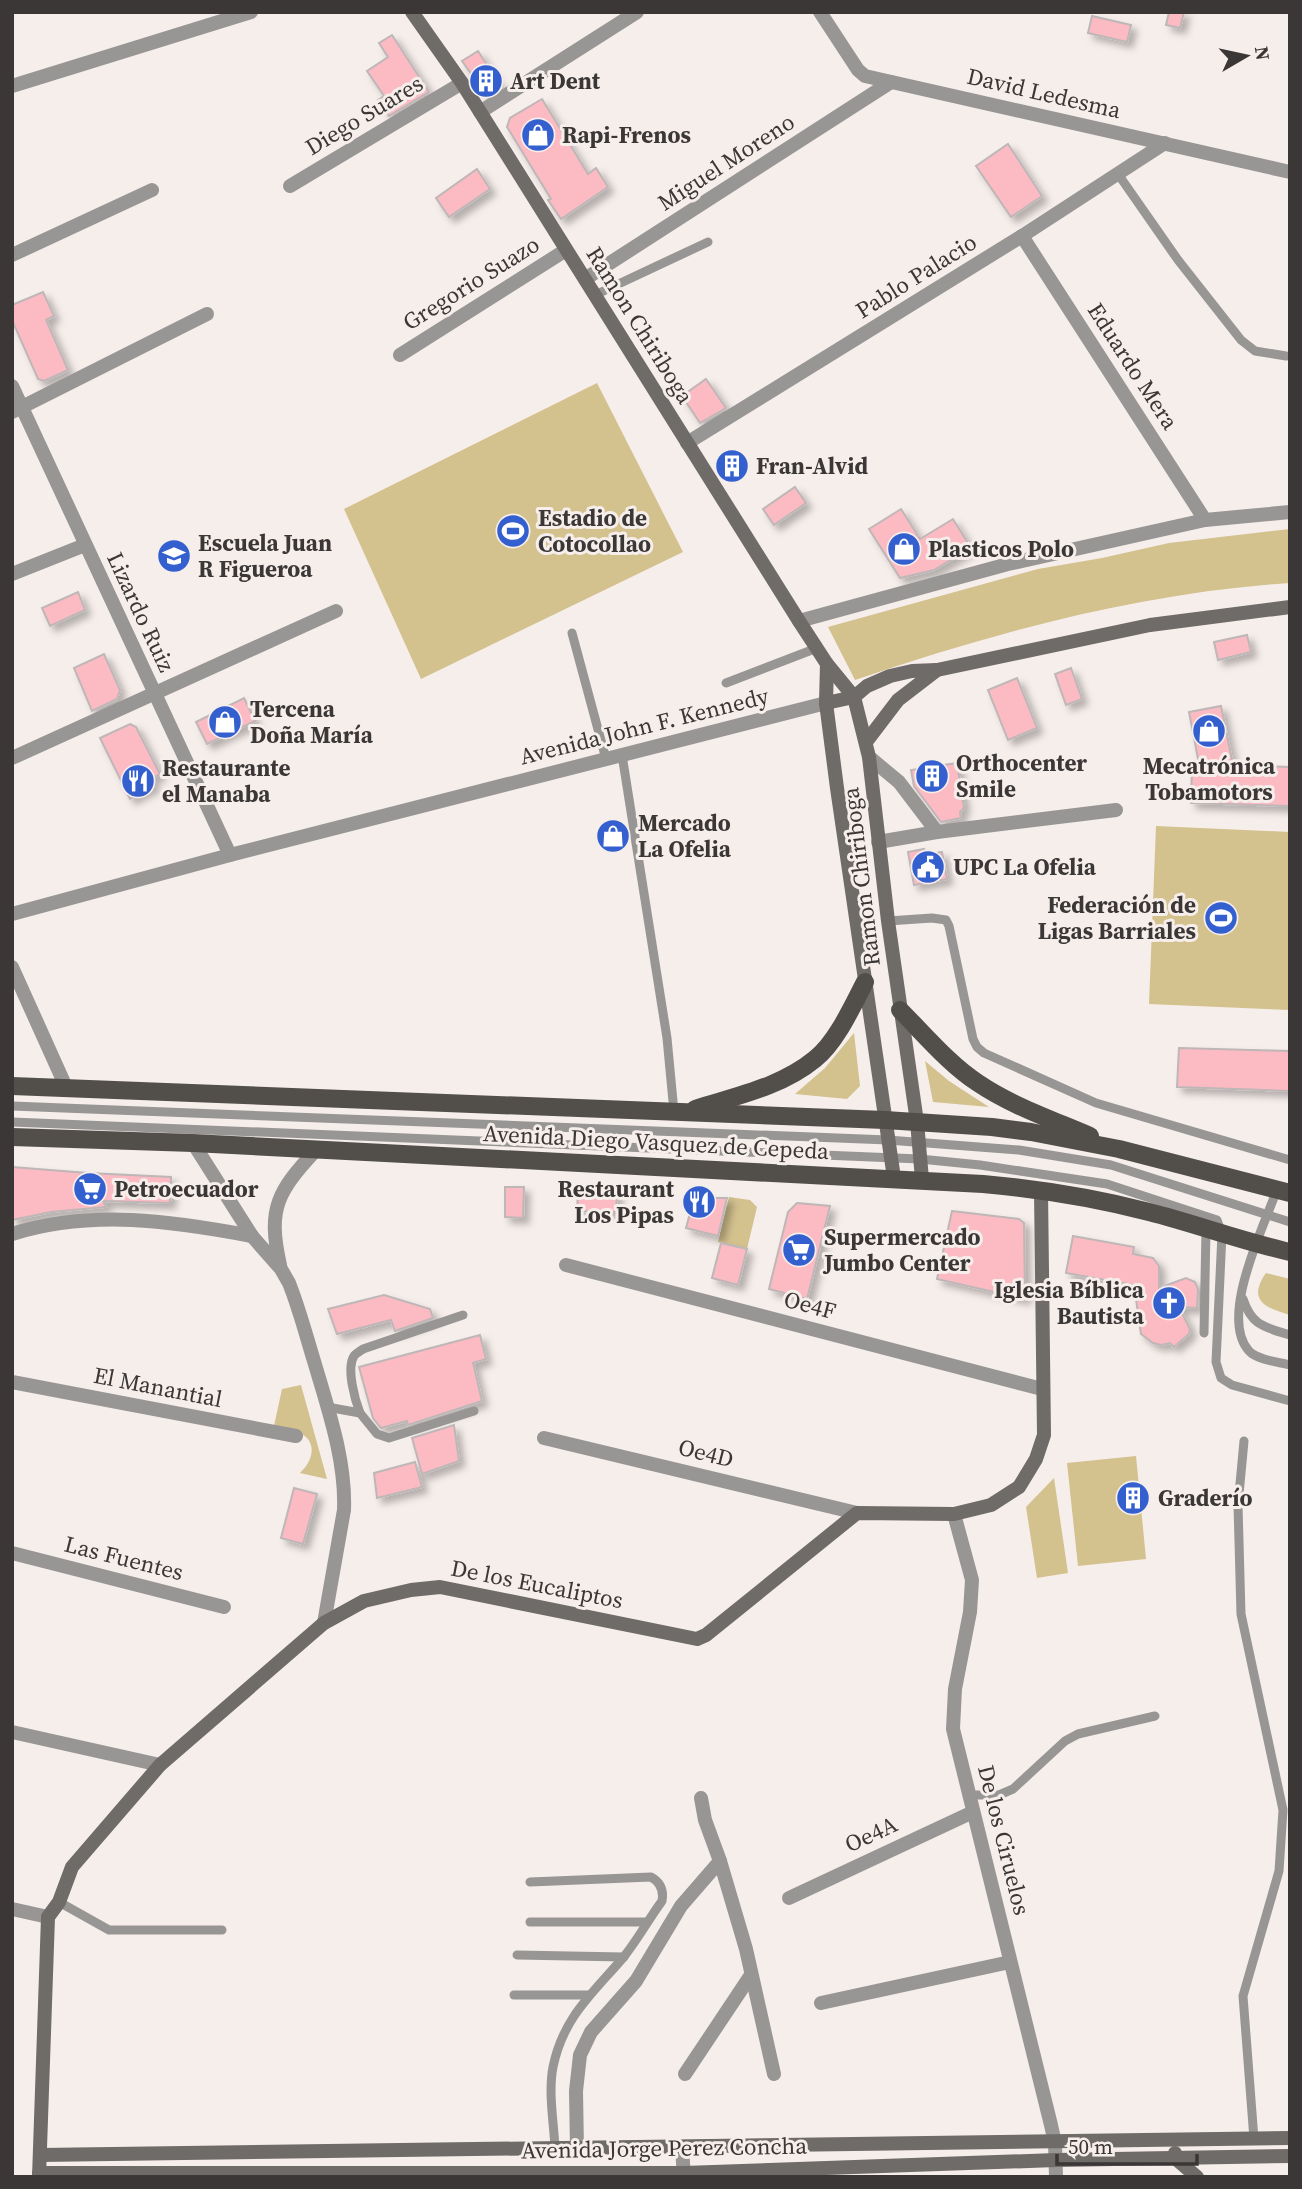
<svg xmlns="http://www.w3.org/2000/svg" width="1302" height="2189" font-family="'Source Serif 4',serif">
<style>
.green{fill:#d3c18e}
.building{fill:#fcbbc3;stroke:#beb6b7;stroke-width:2;filter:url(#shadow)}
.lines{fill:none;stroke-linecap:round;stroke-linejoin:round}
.lane{stroke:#989694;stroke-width:9}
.street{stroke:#989694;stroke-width:14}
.secondary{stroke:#6f6b68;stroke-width:14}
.primary{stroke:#524e4a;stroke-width:18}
.labels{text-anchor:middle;stroke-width:6;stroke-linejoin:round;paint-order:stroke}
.poi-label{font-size:23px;font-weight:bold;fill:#3a3736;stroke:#f6eeeb;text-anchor:start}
.street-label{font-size:23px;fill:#3a3736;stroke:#f6eeeb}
</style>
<defs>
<filter id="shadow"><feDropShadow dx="5.5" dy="5.5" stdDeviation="3.5" flood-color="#0004"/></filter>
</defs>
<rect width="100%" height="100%" fill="#f6eeeb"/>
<!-- green -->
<g class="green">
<polygon points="597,383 683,552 421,679 344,509"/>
<path d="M1290,529V583C1140,593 996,632 855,680L828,627L1038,569L1102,558L1169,543Z"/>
<polygon points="1156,826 1290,832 1290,1010 1149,1004"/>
<polygon points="854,1033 860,1086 847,1099 795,1094 825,1068"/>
<polygon points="925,1061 949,1081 989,1107 933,1102"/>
<polygon points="729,1197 750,1200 757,1207 747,1249 718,1242"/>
<path d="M1266,1273L1290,1279V1315C1265,1308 1247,1300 1266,1273Z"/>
<path d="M301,1385L327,1479L300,1473C312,1462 318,1444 302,1434C295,1429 283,1428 274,1426L282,1389Z"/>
<polygon points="1136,1456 1146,1559 1078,1566 1067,1463"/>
<polygon points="1054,1478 1068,1573 1037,1578 1026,1507"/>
</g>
<!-- building -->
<g class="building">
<polygon points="1169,12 1184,12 1180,28 1166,25"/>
<polygon points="1092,16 1131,25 1127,42 1088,33"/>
<polygon points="392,35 429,92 389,116 378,100 384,96 367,71 388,57 379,43"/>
<polygon points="478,51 501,87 487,96 462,61"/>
<polygon points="542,99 588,174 596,168 608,187 561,219 548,200 551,199 507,127 510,118"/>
<polygon points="1008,144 1042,196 1011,217 976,166"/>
<polygon points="477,169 490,189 449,217 436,198"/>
<polygon points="43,292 54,316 46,320 68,370 44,381 38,379 12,320 12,305"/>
<polygon points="706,379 726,408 700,423 682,396"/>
<polygon points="795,487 806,503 774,525 763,509"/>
<polygon points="901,509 920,539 953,519 971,548 934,570 900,578 869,529"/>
<polygon points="78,592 85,610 50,626 42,608"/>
<polygon points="1247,635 1251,652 1218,660 1214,642"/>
<polygon points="104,654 120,690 117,699 92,711 74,668"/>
<polygon points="1071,668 1082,699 1066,705 1055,674"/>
<polygon points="1017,678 1037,728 1008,740 988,690"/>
<polygon points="244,698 255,721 207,744 196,722"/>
<polygon points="1221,706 1233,765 1290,767 1290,806 1191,803 1192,764 1199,764 1189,712"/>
<polygon points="130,724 136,727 160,774 151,779 154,786 130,799 100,738"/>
<polygon points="957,763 964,808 960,812 961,818 941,822 914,786 911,770"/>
<polygon points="924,849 925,855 942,852 947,879 914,885 908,852"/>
<polygon points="1179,1048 1290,1051 1290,1091 1177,1087"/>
<polygon points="12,1167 88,1173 171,1177 170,1203 103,1201 106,1207 51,1212 12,1220"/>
<polygon points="505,1187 524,1187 523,1218 505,1217"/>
<polygon points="578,1191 617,1193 616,1212 577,1211"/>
<polygon points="694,1198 727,1198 718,1236 686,1228"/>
<polygon points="797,1203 830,1206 807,1299 769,1289 788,1212"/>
<polygon points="952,1211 1019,1219 1024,1223 1025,1299 937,1279"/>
<polygon points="1073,1236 1134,1247 1133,1254 1153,1258 1159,1266 1159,1288 1186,1278 1195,1282 1198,1289 1197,1308 1179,1307 1190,1329 1189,1334 1174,1347 1170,1343 1161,1345 1153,1343 1141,1334 1134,1285 1066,1273"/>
<polygon points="721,1243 747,1249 738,1285 712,1278"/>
<polygon points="384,1295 430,1309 433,1318 395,1331 391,1320 337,1334 328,1309"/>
<polygon points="480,1335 486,1359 473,1363 482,1401 408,1425 407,1421 381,1428 373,1418 359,1367"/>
<polygon points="454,1425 459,1461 422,1474 412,1438"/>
<polygon points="415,1462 422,1487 377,1498 374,1473"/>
<polygon points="294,1488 317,1494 303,1544 281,1538"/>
</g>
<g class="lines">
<!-- lane -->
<g class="lane">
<polyline points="1118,174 1178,260 1241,340 1255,351 1286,356"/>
<polyline points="595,295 708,242"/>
<polyline points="572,633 606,759"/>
<polyline points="726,683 817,648"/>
<polyline points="622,755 667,1038 674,1112"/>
<polyline points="888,921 932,918 946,920 949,926 973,1039 977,1047 984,1053 1096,1103 1290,1160"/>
<polyline points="12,1106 888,1140 1019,1150 1111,1165 1290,1222"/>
<polyline points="12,1122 920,1159 980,1165 1107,1184 1217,1220 1222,1234 1216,1362 1221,1378 1232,1385 1290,1401"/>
<path d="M1277,1189C1265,1225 1218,1317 1249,1351C1257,1360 1278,1362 1290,1365"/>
<path d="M1243,1299C1252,1326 1264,1327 1290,1335"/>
<polyline points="1204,1333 1206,1229"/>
<polyline points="327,1407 360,1413 377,1434 389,1438 474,1411"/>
<path d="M360,1413C355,1400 346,1368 354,1356C355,1354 362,1350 363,1349L463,1315"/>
<polyline points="1244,1441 1238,1505 1241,1614 1283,1810 1279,1871 1243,1996 1254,2139"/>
<polyline points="969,1795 999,1795 1013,1789 1065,1741 1078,1734 1155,1716"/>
<path d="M530,1882L651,1877C660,1882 664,1890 662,1901C648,1920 637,1941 622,1959C591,1995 563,2018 553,2067C548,2093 554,2123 555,2149"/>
<polyline points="59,1902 109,1930 222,1930"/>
<polyline points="530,1922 646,1922"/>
<polyline points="517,1955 624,1957"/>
<polyline points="514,1995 588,1995"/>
</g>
<!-- street -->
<g class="street">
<polyline points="820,12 858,70 865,76 1290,172"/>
<polyline points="12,86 251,12"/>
<polyline points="480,112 637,12"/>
<polyline points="290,186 462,83"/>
<polyline points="1022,236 1205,520"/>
<polyline points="12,255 152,190"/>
<polyline points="585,279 891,82"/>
<polyline points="400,355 566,250"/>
<polyline points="12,386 230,855"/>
<polyline points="12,412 207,314"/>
<polyline points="687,443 1022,236 1165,143"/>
<polyline points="12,574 85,545"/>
<polyline points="799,621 1008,564 1205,520 1290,512"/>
<polyline points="869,757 899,782 937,832 1116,810"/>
<polyline points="12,758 336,611"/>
<polyline points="878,842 937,832"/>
<polyline points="12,914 230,855 826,703"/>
<polyline points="12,967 66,1087"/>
<path d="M193,1143L252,1236L281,1269L289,1283C299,1308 306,1335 314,1361C328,1409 346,1460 344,1510L324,1623"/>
<path d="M12,1234C92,1209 172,1221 252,1236"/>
<path d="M280,1265C267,1208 278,1191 316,1150"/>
<polyline points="566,1265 1042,1389"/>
<polyline points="12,1382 296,1436"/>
<polyline points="544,1438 857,1513"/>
<polyline points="954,1514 972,1580 970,1612 955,1689 953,1729 1051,2125 1055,2143 1056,2177"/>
<polyline points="12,1553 224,1607"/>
<polyline points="12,1732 160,1765"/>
<polyline points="701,1798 705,1820 720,1861 746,1949 774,2074"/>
<polyline points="789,1898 973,1812"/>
<polyline points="12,1909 48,1917"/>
<polyline points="821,2003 1010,1962"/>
<polyline points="685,2074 751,1975"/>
<polyline points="682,2148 684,2177"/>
<polyline points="577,2149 576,2091 580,2055 591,2032 636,1981 681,1906 720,1861"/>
</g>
<!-- secondary -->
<g class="secondary">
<polyline points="412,12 462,83 799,621 827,664 854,697 869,757 888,921 917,1122 922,1179"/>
<polyline points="827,664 826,703 837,788 894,1178"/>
<polyline points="826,703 854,697 867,686 890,676 912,671 937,670 1150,625 1290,607"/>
<polyline points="866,742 898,700 937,670"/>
<polyline points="1175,2153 1175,2158 1197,2177"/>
<polyline points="40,2155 1290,2138"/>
<polyline points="39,2173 684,2173 1056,2160 1290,2156"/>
<polyline points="39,2177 48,1917 59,1902 72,1867 160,1765 324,1623 364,1601 411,1590 440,1587 697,1639 706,1635 857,1513 954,1514 991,1505 1019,1487 1036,1459 1044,1435 1041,1190"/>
</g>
<!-- primary -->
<g class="primary">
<path d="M900,1010C925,1035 949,1064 978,1083C1012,1106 1053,1120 1090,1136"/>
<polyline points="12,1086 885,1120 992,1127 1031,1132 1119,1149 1290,1193"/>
<path d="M695,1109C736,1096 781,1087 815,1059C836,1043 853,1005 865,982"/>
<path d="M12,1137L193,1143L983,1184C1039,1189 1095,1198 1149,1212C1196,1224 1242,1241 1290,1252"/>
</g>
</g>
<!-- icons -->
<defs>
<g id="building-disc" transform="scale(1.75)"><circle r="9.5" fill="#335fcf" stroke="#f6eeeb"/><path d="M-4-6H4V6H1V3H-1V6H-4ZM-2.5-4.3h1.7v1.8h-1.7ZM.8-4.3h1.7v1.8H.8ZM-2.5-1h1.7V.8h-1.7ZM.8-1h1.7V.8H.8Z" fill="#fff"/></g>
<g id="shop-disc" transform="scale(1.75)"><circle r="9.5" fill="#335fcf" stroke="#f6eeeb"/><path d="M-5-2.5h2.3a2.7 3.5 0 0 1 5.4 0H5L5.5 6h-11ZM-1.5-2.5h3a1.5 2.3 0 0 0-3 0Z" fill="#fff"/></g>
<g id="stadium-disc" transform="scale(1.75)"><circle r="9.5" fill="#335fcf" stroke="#f6eeeb"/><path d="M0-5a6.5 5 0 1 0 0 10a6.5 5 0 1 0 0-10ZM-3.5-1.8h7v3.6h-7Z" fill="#fff"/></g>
<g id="school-disc" transform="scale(1.75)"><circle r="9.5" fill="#335fcf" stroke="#f6eeeb"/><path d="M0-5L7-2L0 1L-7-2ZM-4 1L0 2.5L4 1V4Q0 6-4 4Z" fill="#fff"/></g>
<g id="restaurant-disc" transform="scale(1.75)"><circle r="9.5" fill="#335fcf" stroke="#f6eeeb"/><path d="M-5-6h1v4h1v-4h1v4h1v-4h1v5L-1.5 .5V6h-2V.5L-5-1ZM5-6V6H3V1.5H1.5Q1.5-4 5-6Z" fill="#fff"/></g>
<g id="civic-disc" transform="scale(1.75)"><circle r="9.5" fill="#335fcf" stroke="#f6eeeb"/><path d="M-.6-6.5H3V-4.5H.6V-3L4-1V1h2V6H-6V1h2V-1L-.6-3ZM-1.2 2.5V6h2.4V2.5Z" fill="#fff"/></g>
<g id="supermarket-disc" transform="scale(1.75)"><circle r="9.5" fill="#335fcf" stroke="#f6eeeb"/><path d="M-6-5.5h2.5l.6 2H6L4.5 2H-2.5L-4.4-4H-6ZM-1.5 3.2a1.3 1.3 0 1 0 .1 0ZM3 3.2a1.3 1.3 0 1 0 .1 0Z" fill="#fff"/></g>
<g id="church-disc" transform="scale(1.75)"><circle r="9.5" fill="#335fcf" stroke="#f6eeeb"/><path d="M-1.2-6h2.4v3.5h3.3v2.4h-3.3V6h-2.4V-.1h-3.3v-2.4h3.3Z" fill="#fff"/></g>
</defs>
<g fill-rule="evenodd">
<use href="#building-disc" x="486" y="81"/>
<use href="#shop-disc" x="538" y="135"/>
<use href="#building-disc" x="732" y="466"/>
<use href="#stadium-disc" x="513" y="531"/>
<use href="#shop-disc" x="904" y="549"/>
<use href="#school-disc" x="174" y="556"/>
<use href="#shop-disc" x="225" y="722"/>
<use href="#shop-disc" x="1209" y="731"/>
<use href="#building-disc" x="932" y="776"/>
<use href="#restaurant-disc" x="138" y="781"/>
<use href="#shop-disc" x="613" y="836"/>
<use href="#civic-disc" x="928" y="867"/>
<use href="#stadium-disc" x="1221" y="918"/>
<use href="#supermarket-disc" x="90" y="1189"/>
<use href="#restaurant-disc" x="699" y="1202"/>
<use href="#supermarket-disc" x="799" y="1250"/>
<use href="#church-disc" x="1169" y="1303"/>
<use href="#building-disc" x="1133" y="1498"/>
</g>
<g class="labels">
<!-- poi labels -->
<g class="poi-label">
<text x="510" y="89">Art Dent</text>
<text x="562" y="143">Rapi-Frenos</text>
<text x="756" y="474">Fran-Alvid</text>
<text x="538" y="526">Estadio de<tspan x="538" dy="26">Cotocollao</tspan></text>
<text x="198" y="551">Escuela Juan<tspan x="198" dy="26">R Figueroa</tspan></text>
<text x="928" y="557">Plasticos Polo</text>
<text x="250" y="717">Tercena<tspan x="250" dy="26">Doña María</tspan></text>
<text x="956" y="771">Orthocenter<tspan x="956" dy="26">Smile</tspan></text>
<text x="1209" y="774" text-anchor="middle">Mecatrónica<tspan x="1209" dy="26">Tobamotors</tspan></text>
<text x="162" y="776">Restaurante<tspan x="162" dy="26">el Manaba</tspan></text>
<text x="638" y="831">Mercado<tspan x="638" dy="26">La Ofelia</tspan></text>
<text x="953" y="875">UPC La Ofelia</text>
<text x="1196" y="913" text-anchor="end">Federación de<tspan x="1196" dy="26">Ligas Barriales</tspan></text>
<text x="114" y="1197">Petroecuador</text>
<text x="674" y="1197" text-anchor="end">Restaurant<tspan x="674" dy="26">Los Pipas</tspan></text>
<text x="824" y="1245">Supermercado<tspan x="824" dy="26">Jumbo Center</tspan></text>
<text x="1144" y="1298" text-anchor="end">Iglesia Bíblica<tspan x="1144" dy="26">Bautista</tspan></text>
<text x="1158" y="1506">Graderío</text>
</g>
<!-- street labels -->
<g class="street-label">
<text transform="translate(1044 93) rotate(13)" y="8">David Ledesma</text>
<text transform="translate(364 115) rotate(-31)" y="8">Diego Suares</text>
<text transform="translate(726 162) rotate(-33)" y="8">Miguel Moreno</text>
<text transform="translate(916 276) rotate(-32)" y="8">Pablo Palacio</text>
<text transform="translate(471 283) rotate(-32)" y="8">Gregorio Suazo</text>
<text transform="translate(640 325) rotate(58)" y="8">Ramon Chiriboga</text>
<text transform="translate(1133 366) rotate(57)" y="8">Eduardo Mera</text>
<text transform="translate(141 612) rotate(65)" y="8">Lizardo Ruiz</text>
<text transform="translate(644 726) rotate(-14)" y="8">Avenida John F. Kennedy</text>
<text transform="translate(861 877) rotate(-97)" y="8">Ramon Chiriboga</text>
<text transform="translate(656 1142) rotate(3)" y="8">Avenida Diego Vasquez de Cepeda</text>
<text transform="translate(810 1305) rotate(15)" y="8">Oe4F</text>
<text transform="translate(158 1387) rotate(11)" y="8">El Manantial</text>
<text transform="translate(706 1453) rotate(14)" y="8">Oe4D</text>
<text transform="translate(124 1558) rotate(14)" y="8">Las Fuentes</text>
<text transform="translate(537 1584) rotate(11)" y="8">De los Eucaliptos</text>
<text transform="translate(871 1834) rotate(-25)" y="8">Oe4A</text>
<text transform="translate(1004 1840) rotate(76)" y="8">De los Ciruelos</text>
<text transform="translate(664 2148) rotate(-1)" y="8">Avenida Jorge Perez Concha</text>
</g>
</g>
<!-- border -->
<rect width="1302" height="2189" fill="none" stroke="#3a3736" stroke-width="28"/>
<!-- north arrow -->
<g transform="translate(1246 56) rotate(81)" stroke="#f6eeeb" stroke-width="5" paint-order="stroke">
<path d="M0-5L12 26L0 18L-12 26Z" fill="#3a3736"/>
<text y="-10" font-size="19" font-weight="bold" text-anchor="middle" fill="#3a3736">N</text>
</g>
<!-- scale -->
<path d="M1057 2154v10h140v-10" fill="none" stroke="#3a3736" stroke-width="3.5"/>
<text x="1068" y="2154" font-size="21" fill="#3a3736" stroke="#f6eeeb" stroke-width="5" paint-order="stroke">50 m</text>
</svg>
